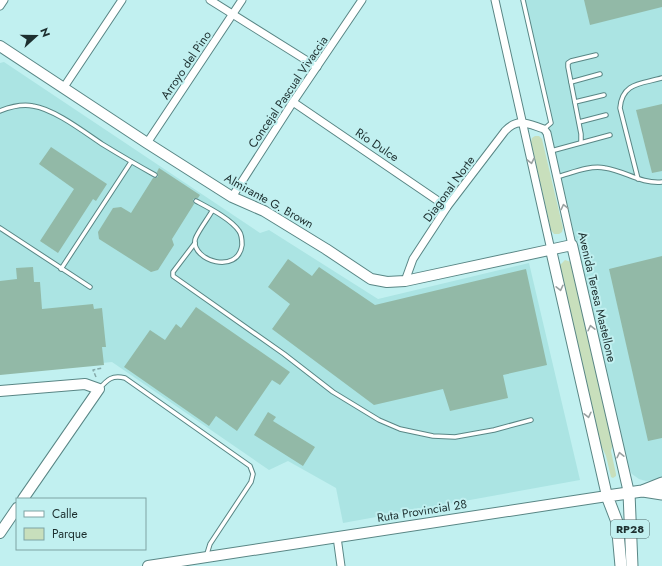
<svg xmlns="http://www.w3.org/2000/svg" width="662" height="566" font-family="Jost,sans-serif">
<style>
.built{fill:#abe4e3}
.green{fill:#c8dfbc}
.building{fill:#92b9a7}
.lines{fill:none;stroke-linecap:round;stroke-linejoin:round}
.lane-casing{stroke:#598685;stroke-width:5.5}
.street-casing{stroke:#598685;stroke-width:9}
.secondary-casing{stroke:#598685;stroke-width:12}
.primary-casing{stroke:#598685;stroke-width:13}
.path{stroke:#86aaaa;stroke-width:1.5;stroke-dasharray:4 2;stroke-linecap:butt}
.lane{stroke:#fff;stroke-width:3.5}
.street{stroke:#fff;stroke-width:7}
.secondary{stroke:#fff;stroke-width:10}
.primary{stroke:#fff;stroke-width:11}
.oneway{stroke:#99a1a1}
.labels{text-anchor:middle;stroke-width:4;stroke-linejoin:round;paint-order:stroke}
.shield{fill:#c1f0f0;stroke:#4e6969;stroke-width:1}
.shield-label{font-size:11px;font-weight:bold;fill:#1d2f2f}
.street-label{font-size:12px;fill:#1d2f2f;stroke:#c1f0f0}
</style>
<rect width="100%" height="100%" fill="#c1f0f0"/>
<!-- built -->
<g class="built">
<polygon points="520,0 662,0 662,479 646,481 639,479 632,474 628,467"/>
<polygon points="4,62 260,233 269,230 378,299 529,263 580,480 343,523 336,488 288,461 269,470 112,362 0,373 0,63"/>
</g>
<!-- green -->
<g class="green">
<polygon points="535,136 539,136 542,139 563,228 562,232 559,234 554,234 551,230 531,142 532,138"/>
<polygon points="565,260 571,262 613,443 611,451 616,474 616,476 613,478 611,477 606,456 600,443 560,268 560,265"/>
</g>
<!-- building -->
<g class="building">
<polygon points="584,0 662,0 662,7 590,25"/>
<polygon points="662,104 662,171 652,173 636,110"/>
<polygon points="51,147 107,184 96,201 93,199 58,253 40,241 74,189 39,164"/>
<polygon points="159,168 200,195 198,198 193,199 193,201 194,204 172,239 174,245 158,270 151,272 99,239 98,232 113,208 121,207 131,213 153,178 158,177 157,172"/>
<polygon points="662,256 662,438 648,441 609,269"/>
<polygon points="288,259 312,276 319,267 375,305 526,269 547,365 503,375 508,398 450,411 443,389 374,405 272,329 290,304 268,287"/>
<polygon points="33,267 34,282 40,282 42,309 93,304 94,309 102,308 106,347 102,347 104,365 0,375 0,281 17,279 16,268"/>
<polygon points="196,307 290,372 280,385 272,380 237,431 216,416 209,426 124,367 150,330 165,340 176,324 181,328"/>
<polygon points="268,412 276,417 273,421 315,447 303,466 254,435"/>
</g>
<g class="lines">
<!-- lane casing -->
<g class="lane-casing">
<g id="lane">
<polyline points="523,0 551,123 544,129"/>
<polyline points="571,82 600,74"/>
<polyline points="575,102 604,95"/>
<path d="M0,111C10,107 22,104 33,106C54,109 84,132 102,144C120,155 137,165 155,175"/>
<polyline points="579,122 606,115"/>
<polyline points="581,142 581,134 568,67 568,63 571,61 596,55"/>
<polyline points="551,151 610,135"/>
<path d="M557,177C572,173 589,165 605,168C625,171 641,184 662,182"/>
<path d="M638,179L620,108C622,82 642,84 662,78"/>
<path d="M196,201C209,208 231,219 239,231C242,235 242,241 242,245C238,275 192,261 195,240C196,234 209,217 212,211"/>
<polyline points="0,228 90,287"/>
<polyline points="195,243 173,272 173,276 284,354 333,392 379,420 400,429 433,436 455,437 494,430 531,420"/>
<polyline points="61,269 131,162"/>
<path d="M99,389C108,379 112,375 125,378L250,466L253,474L251,482L210,544L206,557"/>
</g>
</g>
<!-- street casing -->
<g class="street-casing">
<g id="street">
<polyline points="210,0 317,67"/>
<polyline points="495,0 551,250"/>
<polyline points="0,6 4,0"/>
<polyline points="64,87 122,0"/>
<polyline points="293,102 447,207"/>
<polyline points="147,143 242,0"/>
<polyline points="232,197 293,102 362,0"/>
<path d="M405,281L413,259L447,207L505,131C518,117 528,124 544,129L547,133L572,245"/>
<polyline points="337,537 341,566"/>
</g>
</g>
<!-- secondary casing -->
<g class="secondary-casing">
<g id="secondary">
<polyline points="0,46 147,143 232,197 264,211 326,249 371,279 387,282 405,281 572,245 629,493"/>
<polyline points="0,391 85,384 99,389 23,499"/>
<polyline points="0,533 17,508"/>
<polyline points="148,566 607,496 551,250"/>
</g>
</g>
<!-- primary casing -->
<g class="primary-casing">
<g id="primary">
<polyline points="643,491 662,494"/>
<polyline points="629,493 632,566"/>
<polyline points="621,566 617,522 607,496 642,491 662,483"/>
</g>
</g>
<!-- path -->
<polyline class="path" points="96,377 93,370 102,368"/>
<!-- lane -->
<use href="#lane" class="lane"/>
<!-- street -->
<use href="#street" class="street"/>
<!-- secondary -->
<use href="#secondary" class="secondary"/>
<!-- primary -->
<use href="#primary" class="primary"/>
</g>
<!-- one-way arrows -->
<defs><path id="oneway-chevron" d="M-2-3.5L2.5 0L-2 3.5" fill="none" stroke-width="1.6" stroke-linecap="round" stroke-linejoin="round"/></defs>
<g class="oneway">
<use href="#oneway-chevron" transform="translate(531 161) rotate(78)"/>
<use href="#oneway-chevron" transform="translate(564 207) rotate(-103)"/>
<use href="#oneway-chevron" transform="translate(560 288) rotate(77)"/>
<use href="#oneway-chevron" transform="translate(591 328) rotate(-103)"/>
<use href="#oneway-chevron" transform="translate(588 415) rotate(77)"/>
<use href="#oneway-chevron" transform="translate(620 455) rotate(-103)"/>
</g>
<g class="labels">
<!-- shield labels -->
<rect class="shield" x="611" y="520" width="38" height="18" rx="3"/>
<g class="shield-label">
<text x="630" y="533">RP28</text>
</g>
<!-- street labels -->
<g class="street-label">
<text transform="translate(186 65) rotate(-56)" y="4">Arroyo del Pino</text>
<text transform="translate(288 92) rotate(-56)" y="4">Concejal Pascual Vivaccia</text>
<text transform="translate(377 145) rotate(34)" y="4">Río Dulce</text>
<text transform="translate(449 189) rotate(-54)" y="4">Diagonal Norte</text>
<text transform="translate(269 201) rotate(29)" y="4">Almirante G. Brown</text>
<text transform="translate(597 297) rotate(77)" y="4">Avenida Teresa Mastellone</text>
<text transform="translate(422 511) rotate(-9)" y="4">Ruta Provincial 28</text>
</g>
</g>
<!-- legend -->
<rect x="16" y="498" width="130" height="52" fill="#c1f0f0" stroke="#7fa3a3"/>
<rect x="24" y="511" width="20" height="6" fill="#ffffff" stroke="#7fa3a3"/>
<text x="52" y="518" font-size="12" fill="#1d2f2f">Calle</text>
<rect x="24" y="528" width="20" height="12" fill="#c8dfbc" stroke="#7fa3a3"/>
<text x="52" y="538" font-size="12" fill="#1d2f2f">Parque</text>
<!-- north arrow -->
<g transform="translate(36 36) rotate(69)" stroke="#c1f0f0" stroke-width="3" paint-order="stroke">
<path d="M0-3L7 15L0 10L-7 15Z" fill="#1d2f2f"/>
<text y="-6" font-size="11" font-weight="bold" text-anchor="middle" fill="#1d2f2f">N</text>
</g>
</svg>
